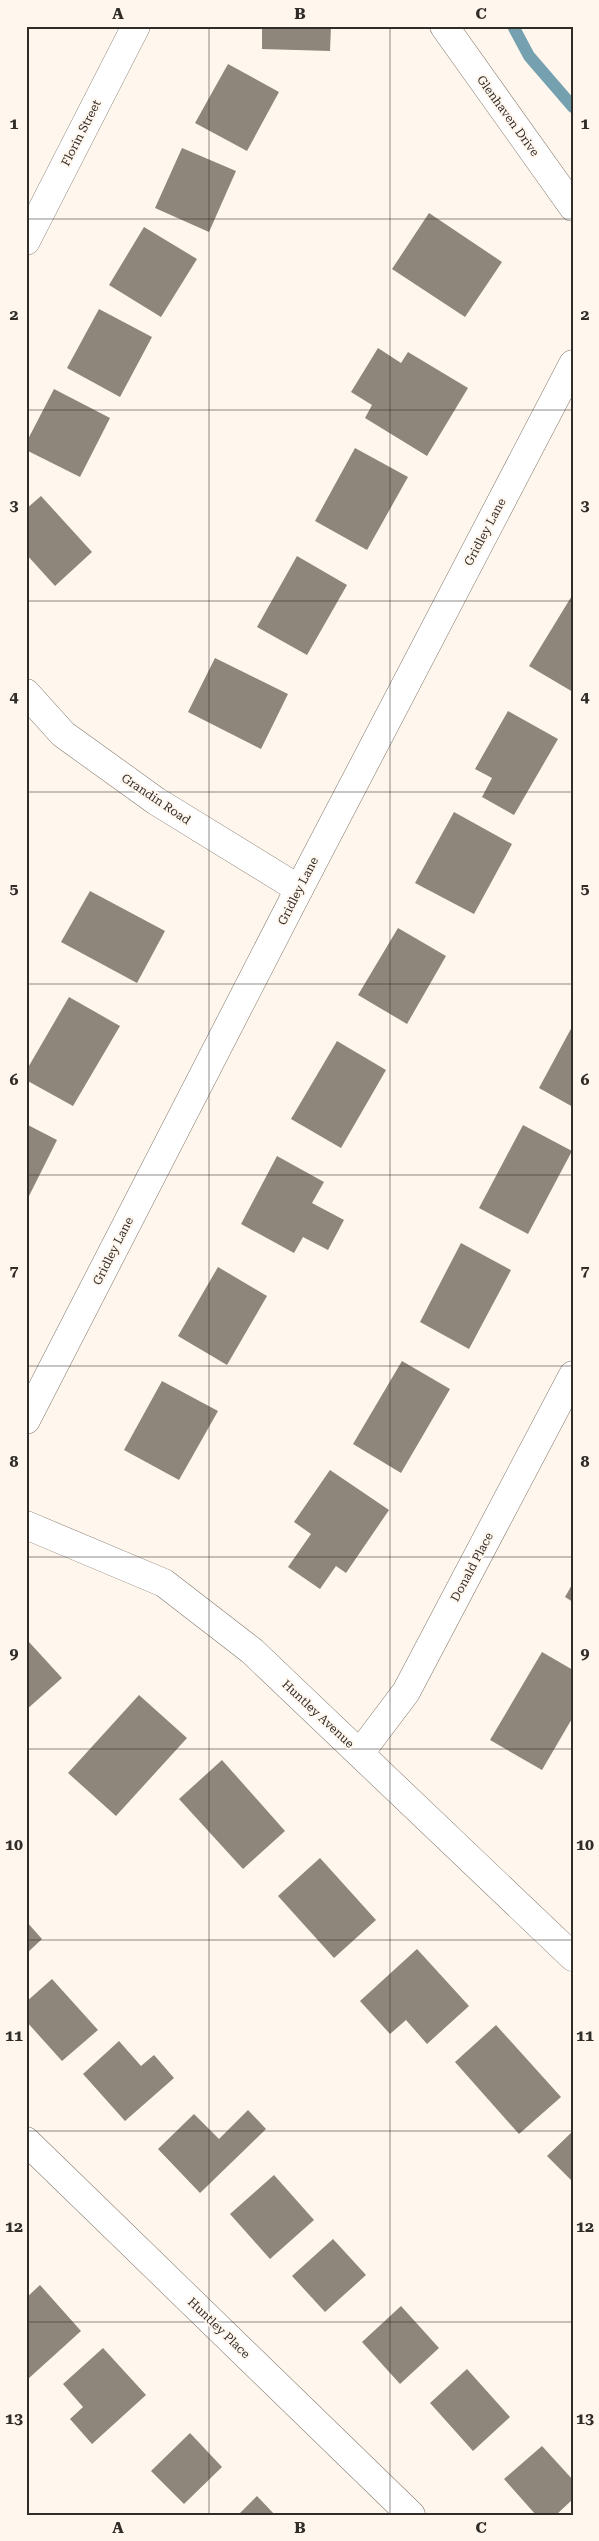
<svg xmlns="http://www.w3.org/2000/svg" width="599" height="2541" font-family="'Roboto Serif',serif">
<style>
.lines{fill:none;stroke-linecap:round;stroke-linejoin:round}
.stream{stroke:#74a0af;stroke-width:12}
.building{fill:#8e867b}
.minor-casing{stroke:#80776d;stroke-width:29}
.minor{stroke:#fff;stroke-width:28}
.grid{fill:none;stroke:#302c28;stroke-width:1;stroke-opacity:0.55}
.labels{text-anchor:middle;stroke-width:4;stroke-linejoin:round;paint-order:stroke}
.street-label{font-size:12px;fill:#302c28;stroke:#fff6ed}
.neatline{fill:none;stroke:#302c28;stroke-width:2}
.grid-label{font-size:16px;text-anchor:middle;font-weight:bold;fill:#302c28}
</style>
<rect width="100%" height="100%" fill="#fff6ed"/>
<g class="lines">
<!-- stream -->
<polyline class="stream" points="513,26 529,56 573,107"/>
</g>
<!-- building -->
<g class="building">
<polygon points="262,26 331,26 330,51 262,49"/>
<polygon points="228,64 279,92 247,151 195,123"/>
<polygon points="182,148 236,171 209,232 155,208"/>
<polygon points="429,213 502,262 465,317 392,269"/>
<polygon points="144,227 197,259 161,317 109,285"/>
<polygon points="99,309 152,337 120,397 67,368"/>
<polygon points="378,348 401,363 408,352 468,388 427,456 365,418 372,405 351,392"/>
<polygon points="54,389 110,418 80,477 26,450 26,443"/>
<polygon points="355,448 408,477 367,550 315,521"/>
<polygon points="41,496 92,552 55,586 26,554 26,509"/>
<polygon points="297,556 347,585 307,655 257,627"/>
<polygon points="573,594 573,692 529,666"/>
<polygon points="215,658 288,694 261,749 188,712"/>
<polygon points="508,711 558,739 514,815 482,797 492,778 475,769"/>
<polygon points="454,812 512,844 474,914 415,883"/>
<polygon points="90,891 165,931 137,983 61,942"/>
<polygon points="398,928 446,956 407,1024 358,995"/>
<polygon points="69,997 120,1026 73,1106 26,1080 26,1071"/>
<polygon points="573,1025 573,1107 539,1088"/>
<polygon points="337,1041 386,1070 341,1148 291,1119"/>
<polygon points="26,1124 57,1140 26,1202"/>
<polygon points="523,1125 572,1151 528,1234 479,1208"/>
<polygon points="277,1156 324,1182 312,1203 344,1220 328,1250 303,1237 294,1253 241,1224"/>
<polygon points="461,1243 511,1270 469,1349 420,1322"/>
<polygon points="218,1267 267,1296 227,1365 178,1336"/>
<polygon points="402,1361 450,1389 401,1473 353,1444"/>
<polygon points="162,1381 218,1411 179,1480 124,1450"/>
<polygon points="330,1470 389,1510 346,1573 336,1566 320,1589 288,1567 311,1534 294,1522"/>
<polygon points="573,1583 573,1602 565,1597"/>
<polygon points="29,1642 62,1678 26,1710 26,1644"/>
<polygon points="542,1652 573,1670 573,1717 542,1770 490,1740"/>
<polygon points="139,1695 187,1738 116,1816 68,1773"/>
<polygon points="222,1760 285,1831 243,1869 179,1799"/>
<polygon points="320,1858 376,1920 334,1958 278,1896"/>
<polygon points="26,1921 42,1939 26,1954"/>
<polygon points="417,1949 469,2006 427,2044 406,2020 390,2034 360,2001"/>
<polygon points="52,1979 98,2030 62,2061 26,2021 26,2002"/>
<polygon points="496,2025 561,2097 519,2134 455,2062"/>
<polygon points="119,2041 141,2066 154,2055 174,2078 125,2121 83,2074"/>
<polygon points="248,2110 266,2129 200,2193 158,2149 194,2114 219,2139"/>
<polygon points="573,2131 573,2182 547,2156"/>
<polygon points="274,2175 314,2220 270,2259 230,2214"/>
<polygon points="333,2239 366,2275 325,2312 292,2276"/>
<polygon points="40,2285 81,2331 28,2379 26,2377 26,2298"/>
<polygon points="401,2306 439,2348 400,2384 362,2342"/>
<polygon points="103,2348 146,2395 92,2444 70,2419 83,2407 63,2384"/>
<polygon points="467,2369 510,2417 473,2451 430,2403"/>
<polygon points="190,2433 222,2467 184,2504 151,2471"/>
<polygon points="542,2446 573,2480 573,2499 556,2515 536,2515 504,2479"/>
<polygon points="257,2496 275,2515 238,2515"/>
</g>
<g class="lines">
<!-- minor casing -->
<g class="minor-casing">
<g id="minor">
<polyline points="444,26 573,207"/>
<polyline points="26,241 136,26"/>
<polyline points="26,693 63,734 156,801 299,889"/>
<polyline points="26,1420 299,889 573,364"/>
<polyline points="26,1525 164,1583 252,1651 573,1957"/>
<polyline points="360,1753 406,1692 573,1375"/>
<polyline points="26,2141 411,2515"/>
</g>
</g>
<!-- minor -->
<use href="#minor" class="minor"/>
</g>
<!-- grid -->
<path class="grid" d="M209,26V2515M390,26V2515M26,219H573M26,410H573M26,601H573M26,792H573M26,984H573M26,1175H573M26,1366H573M26,1557H573M26,1749H573M26,1940H573M26,2131H573M26,2322H573"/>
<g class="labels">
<!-- street labels -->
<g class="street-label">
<text transform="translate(508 116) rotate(54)" y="4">Glenhaven Drive</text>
<text transform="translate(81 133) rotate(-63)" y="4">Florin Street</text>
<text transform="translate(485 532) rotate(-62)" y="4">Gridley Lane</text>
<text transform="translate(156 799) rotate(34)" y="4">Grandin Road</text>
<text transform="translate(298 891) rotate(-63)" y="4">Gridley Lane</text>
<text transform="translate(113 1251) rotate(-63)" y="4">Gridley Lane</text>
<text transform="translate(472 1567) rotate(-62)" y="4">Donald Place</text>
<text transform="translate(318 1714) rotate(43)" y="4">Huntley Avenue</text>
<text transform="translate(219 2328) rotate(44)" y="4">Huntley Place</text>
</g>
</g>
<!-- border -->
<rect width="599" height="2541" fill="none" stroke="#fff6ed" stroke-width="55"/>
<rect x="28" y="28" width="544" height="2486" class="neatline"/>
<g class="grid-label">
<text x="118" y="19">A</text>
<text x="300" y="19">B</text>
<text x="481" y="19">C</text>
<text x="14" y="129">1</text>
<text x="585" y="129">1</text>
<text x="14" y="320">2</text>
<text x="585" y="320">2</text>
<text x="14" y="511">3</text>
<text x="585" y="511">3</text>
<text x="14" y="702">4</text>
<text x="585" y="702">4</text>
<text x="14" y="894">5</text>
<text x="585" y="894">5</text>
<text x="14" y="1085">6</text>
<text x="585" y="1085">6</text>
<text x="14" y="1276">7</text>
<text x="585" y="1276">7</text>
<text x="14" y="1467">8</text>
<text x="585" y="1467">8</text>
<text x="14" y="1659">9</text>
<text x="585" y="1659">9</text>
<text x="14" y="1850">10</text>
<text x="585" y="1850">10</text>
<text x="14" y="2041">11</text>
<text x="585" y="2041">11</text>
<text x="14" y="2232">12</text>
<text x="585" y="2232">12</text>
<text x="14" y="2424">13</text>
<text x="585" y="2424">13</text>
<text x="118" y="2533">A</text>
<text x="300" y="2533">B</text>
<text x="481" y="2533">C</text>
</g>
</svg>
